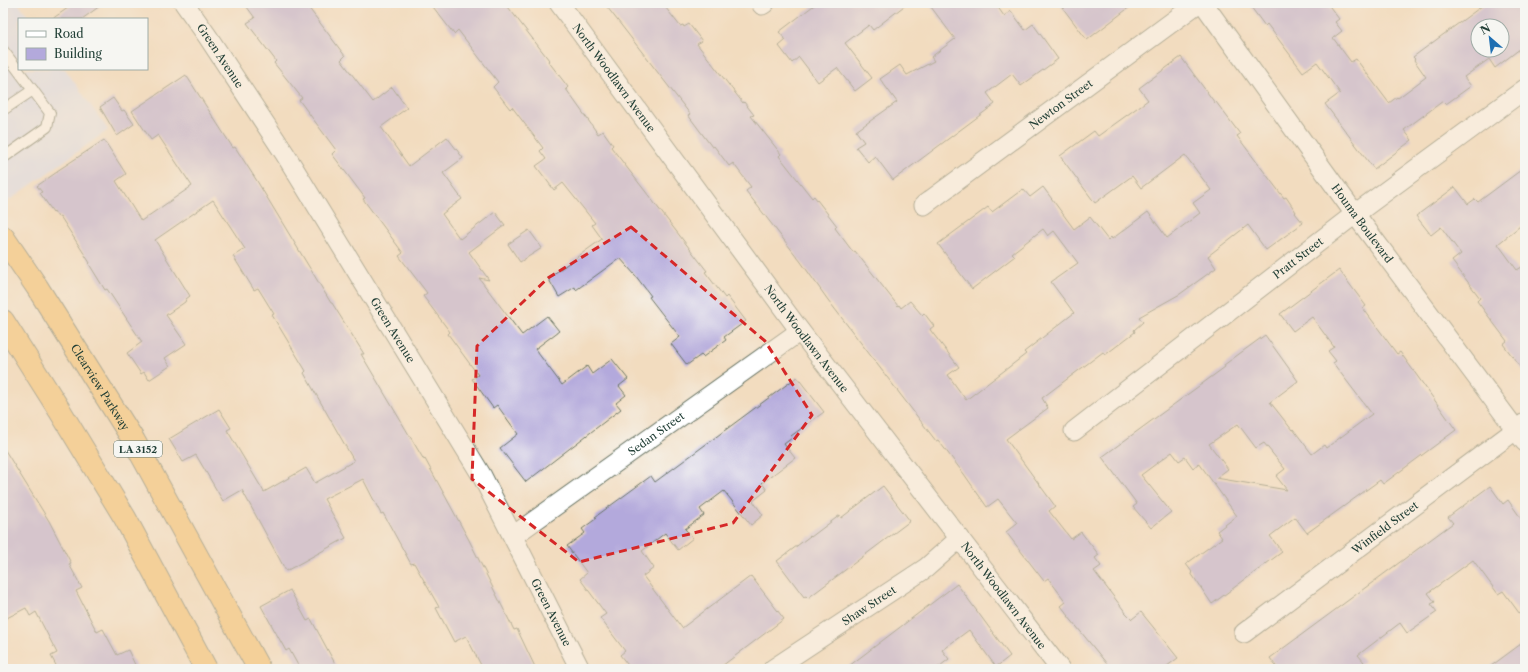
<svg xmlns="http://www.w3.org/2000/svg" width="1528" height="672" font-family="'Libre Caslon Text',serif">
<style>
.built{fill:#cfdafa}
.building{fill:#b3a9dc;fill-rule:evenodd}
.lines{fill:none;stroke-linecap:round;stroke-linejoin:round}
.service-casing{stroke:#697565;stroke-width:12}
.minor-casing{stroke:#697565;stroke-width:21}
.trunk-casing{stroke:#697565;stroke-width:24}
.service{stroke:#fff;stroke-width:10}
.minor{stroke:#fff;stroke-width:19}
.trunk{stroke:#f7c06b;stroke-width:22}
.marked{fill:none;stroke:#d62828;stroke-width:3;stroke-dasharray:8 5;stroke-linejoin:round}
.labels{text-anchor:middle;stroke-width:3;stroke-linejoin:round;paint-order:stroke}
.shield{fill:#f6f6f2;stroke:#60746d;stroke-width:1}
.shield-label{font-size:10px;font-weight:bold;fill:#1f3d34}
.street-label{font-size:11px;fill:#1f3d34;stroke:#f6f6f2}
</style>
<rect width="100%" height="100%" fill="#f6f6f2"/>
<filter id="ink" filterUnits="userSpaceOnUse"><feTurbulence type="fractalNoise" baseFrequency=".025" numOctaves="2"/><feDisplacementMap in="SourceGraphic" scale="8" xChannelSelector="R" yChannelSelector="G"/><feConvolveMatrix kernelMatrix="1 2 1 2 8 2 1 2 1" color-interpolation-filters="sRGB"/></filter>
<filter id="wash" filterUnits="userSpaceOnUse"><feTurbulence type="fractalNoise" baseFrequency=".012" numOctaves="4" result="noise"/><feDisplacementMap in="SourceGraphic" scale="16" xChannelSelector="R" yChannelSelector="G"/><feGaussianBlur stdDeviation="0.9" result="paint"/><feColorMatrix in="noise" values="0 0 0 0 0 0 0 0 0 0 0 0 0 0 0 0 0 1.4 0 .05"/><feComposite in="paint" operator="in"/></filter>
<g filter="url(#wash)">
<rect width="100%" height="100%" fill="#f2dcbf"/>
<!-- built -->
<polygon class="built" points="3,3 18,3 30,19 19,19 19,69 65,69 108,130 4,204"/>
<g id="blocks">
<!-- building -->
<g class="building">
<polygon points="75,3 104,3 82,19 52,19"/>
<polygon points="244,3 305,3 345,56 341,60 373,102 392,87 407,108 381,127 409,166 447,137 463,158 443,173 462,199 442,214 460,239 495,212 505,225 469,252 489,280 479,278 522,335 547,316 559,331 535,349 562,385 587,366 592,374 612,359 628,379 619,386 626,395 616,403 621,409 526,482 500,448 518,434 497,405 493,408 472,379 478,375 448,334 450,332 423,296 427,293 399,256 403,253 363,199 365,198 332,154 336,150 299,100 302,98 274,63 276,61 247,23 255,18"/>
<polygon points="430,3 505,3 549,60 548,61 568,87 566,89 598,134 603,131 613,145 611,147 707,271 705,272 725,298 727,296 746,321 724,337 726,340 703,357 701,355 687,365 671,344 680,337 649,297 651,296 635,275 620,258 576,290 575,287 559,297 548,278 602,239 592,225 595,223 563,183 554,190 536,166 546,159 540,151 543,148 512,107 510,109 493,87 498,82 458,30 454,34"/>
<polygon points="604,3 662,3 680,26 683,25 684,27 689,24 702,41 697,44 743,103 744,102 754,115 751,116 781,154 779,156 812,198 814,196 837,226 835,228 853,252 855,251 898,306 899,305 901,308 910,301 922,315 924,313 934,326 930,329 931,331 959,367 948,375 966,400 1026,354 1024,352 1074,313 1051,282 1078,263 1054,231 1048,236 1043,229 1012,253 1015,256 972,289 938,244 988,207 992,212 1023,189 1030,197 1043,187 1074,229 1090,217 1108,240 1111,237 1112,239 1148,212 1167,238 1200,213 1193,203 1211,190 1185,155 1141,188 1132,176 1095,203 1060,156 1094,131 1098,136 1148,100 1139,88 1181,57 1215,103 1216,102 1240,134 1237,136 1284,198 1286,197 1296,212 1295,213 1303,223 1266,250 1248,225 1208,256 1216,268 1180,294 1139,317 1143,322 1134,330 1135,332 1105,355 1103,352 1042,398 1048,408 1006,439 1055,506 1049,511 1071,539 1081,532 1099,555 1095,558 1101,566 1094,571 1126,613 1132,619 1141,612 1178,658 1163,669 1111,669 1068,616 1069,616 1061,606 1066,602 1048,578 1044,581 1006,532 1017,523 998,499 987,507 964,474 938,440 936,441 828,300 801,262 746,191 751,187 733,163 729,166 714,146 712,147 688,115 690,114"/>
<polygon points="817,3 908,3 873,30 869,25 845,43 872,78 855,91 837,68 818,82 799,57 792,63 779,46 786,40 779,32"/>
<polygon points="928,3 995,3 1004,16 1011,11 1025,30 1033,24 1058,59 1021,86 1012,74 987,93 995,104 893,180 875,156 868,162 856,147 864,142 856,131 897,102 880,79 900,65 907,75 934,61 931,57 955,39"/>
<polygon points="1059,3 1135,3 1087,40"/>
<path d="M1248,3H1327L1339,19L1335,22L1342,31L1333,38L1351,62L1356,59L1389,103L1397,97L1398,98L1426,77L1414,60L1415,59L1413,57L1486,3H1525V45L1495,68L1489,59L1464,77L1471,86L1446,104L1443,101L1404,130L1412,140L1374,169L1325,104L1340,93L1317,62L1303,72L1267,24L1265,26ZM1478,26H1502V50H1478Z"/>
<polygon points="186,75 233,148 235,147 257,181 331,303 332,303 364,354 361,354 424,460 425,459 469,540 514,630 517,629 536,669 483,669 466,636 454,642 436,608 439,607 414,563 411,564 383,513 381,514 363,479 324,499 346,538 286,571 242,490 223,501 196,455 183,462 169,439 219,409 231,428 227,430 264,492 306,468 315,483 354,461 304,373 306,371 272,315 274,314 258,288 254,290 233,256 245,249 213,200 155,240 190,296 186,299 185,302 166,315 186,344 165,358 170,366 149,380 144,372 141,374 127,353 142,342 107,289 105,290 89,264 90,263 60,216 58,217 54,211 53,212 40,193 42,192 37,186 57,172 57,171 104,140 126,174 116,181 141,221 192,186 158,135 151,140 132,111"/>
<polygon points="113,98 122,111 124,110 134,124 117,136 100,107"/>
<polygon points="1525,167 1525,222 1498,244 1517,270 1525,265 1525,373 1503,344 1507,341 1477,301 1480,298 1452,261 1461,254 1441,227 1431,235 1416,216 1455,187 1468,204 1475,199 1478,202"/>
<polygon points="529,230 542,248 520,262 508,244"/>
<path d="M1339,270L1366,306L1363,308L1397,354L1400,352L1456,430L1383,484L1380,480L1307,533L1295,517L1270,536L1282,552L1212,604L1191,573L1192,572L1186,564L1222,538L1217,531L1237,516L1199,463L1193,468L1185,457L1179,461L1172,452L1141,475L1171,512L1151,528L1133,507L1137,504L1102,457L1225,367L1224,365L1265,335L1298,381L1270,402L1292,430L1293,429L1312,454L1324,445L1326,448L1372,414L1333,363L1336,361L1328,351L1334,347L1312,317L1293,331L1280,314ZM1238,424L1256,448L1264,443L1285,469L1276,476L1287,490L1216,478L1228,469L1209,444Z"/>
<polygon points="797,377 824,412 791,436 792,438 784,444 795,458 762,483 767,490 753,501 763,515 751,525 724,491 700,509 704,515 685,529 693,538 678,550 665,533 642,551 654,568 643,576 682,628 751,576 784,619 718,669 631,669 620,655 625,651 600,618 606,614 580,579 587,573 567,546 585,533 582,529 597,518 595,517 651,476 655,482"/>
<polygon points="3,447 49,521 71,563 69,564 82,588 76,591 97,632 103,629 117,655 128,650 137,669 58,669 51,656 57,653 36,612 30,616 26,608 3,620"/>
<polygon points="883,486 910,521 808,598 806,596 804,597 777,561 810,536 811,537 840,515 841,518"/>
<polygon points="1490,486 1503,504 1508,500 1525,524 1525,621 1503,591 1498,594 1473,560 1428,593 1435,602 1431,604 1437,612 1407,633 1400,623 1358,655 1364,662 1354,669 1278,669 1270,658 1453,523 1448,517"/>
<polygon points="957,584 1010,656 996,667 969,630 942,650 949,659 936,669 845,669"/>
<polygon points="290,590 307,621 311,619 338,669 300,669 289,649 286,651 261,606"/>
<polygon points="1525,641 1525,669 1487,669"/>
</g>
</g>
</g>
<g filter="url(#ink)">
<use href="#blocks" fill-opacity="0" stroke="#697565" stroke-width="1"/>
<g class="lines">
<!-- service casing -->
<g class="service-casing">
<g id="service">
<polyline points="3,50 50,113 47,127 3,158"/>
<polyline points="3,110 33,90"/>
</g>
</g>
<!-- minor casing -->
<g class="minor-casing">
<g id="minor">
<path id="s1" d="M184,3L208,37L285,154L482,476L580,669"/>
<path id="s2" d="M559,3L800,331L1060,669"/>
<path id="s3" d="M1203,3L1355,214L1525,442"/>
<polyline points="762,5 765,3"/>
<path id="s4" d="M924,205L1198,3"/>
<path id="s5" d="M1074,431L1355,214L1525,89"/>
<path id="s6" d="M513,536L800,331"/>
<path id="s7" d="M1244,633L1525,423"/>
<path id="s8" d="M773,669L926,568L960,538"/>
</g>
</g>
<!-- trunk casing -->
<g class="trunk-casing">
<g id="trunk">
<path id="s9" d="M3,237L37,287L134,441L259,669"/>
<polyline points="3,321 60,411 125,518 206,669"/>
</g>
</g>
<!-- service -->
<use href="#service" class="service"/>
<!-- minor -->
<use href="#minor" class="minor"/>
<!-- trunk -->
<use href="#trunk" class="trunk"/>
</g>
</g>
<!-- marked area -->
<path d="M0 0H1528V672H0ZM631,227L765,341L812,415L733,523L579,562L472,479L477,346L548,278Z" fill="#f2dcbf" fill-opacity=".55" fill-rule="evenodd"/>
<path class="marked" d="M631,227L765,341L812,415L733,523L579,562L472,479L477,346L548,278Z"/>
<g class="labels">
<!-- shield labels -->
<rect class="shield" x="114" y="441" width="48" height="16" rx="3"/>
<g class="shield-label">
<text x="138" y="453">LA 3152</text>
</g>
<!-- street labels -->
<g class="street-label">
<text dy="4" stroke="none"><textPath href="#s1" startOffset="64">Green Avenue</textPath></text>
<text dy="4" stroke="none"><textPath href="#s2" startOffset="93">North Woodlawn Avenue</textPath></text>
<text dy="4" stroke="none"><textPath href="#s4" startOffset="170">Newton Street</textPath></text>
<text dy="4" stroke="none"><textPath href="#s3" startOffset="272">Houma Boulevard</textPath></text>
<text dy="4" stroke="none"><textPath href="#s5" startOffset="283">Pratt Street</textPath></text>
<text dy="4" stroke="none"><textPath href="#s1" startOffset="388">Green Avenue</textPath></text>
<text dy="4" stroke="none"><textPath href="#s2" startOffset="417">North Woodlawn Avenue</textPath></text>
<text dy="4" stroke="none"><textPath href="#s9" startOffset="179">Clearview Parkway</textPath></text>
<text dy="4" stroke="none"><textPath href="#s6" startOffset="176">Sedan Street</textPath></text>
<text dy="4" stroke="none"><textPath href="#s7" startOffset="176">Winfield Street</textPath></text>
<text dy="4" stroke="none"><textPath href="#s2" startOffset="741">North Woodlawn Avenue</textPath></text>
<text dy="4" stroke="none"><textPath href="#s8" startOffset="115">Shaw Street</textPath></text>
<text dy="4" stroke="none"><textPath href="#s1" startOffset="712">Green Avenue</textPath></text>
</g>
</g>
<!-- margin -->
<rect width="1528" height="672" fill="none" stroke="#f6f6f2" stroke-width="16"/>
<!-- legend -->
<rect x="18" y="18" width="130" height="52" fill="#f6f6f2" stroke="#a0aca6"/>
<rect x="26" y="31" width="20" height="6" fill="#ffffff" stroke="#a0aca6"/>
<text x="54" y="38" font-size="12" fill="#1f3d34">Road</text>
<rect x="26" y="48" width="20" height="12" fill="#b3a9dc" stroke="#a0aca6"/>
<text x="54" y="58" font-size="12" fill="#1f3d34">Building</text>
<!-- north arrow -->
<g transform="translate(1490 38) rotate(332)"><circle r="19" fill="#f6f6f2" stroke="#a0aca6"/>
<path d="M0-3L7 15L0 10L-7 15Z" fill="#1f6fb2"/>
<text y="-6" font-size="11" font-weight="bold" text-anchor="middle" fill="#1f3d34">N</text>
</g>
</svg>
